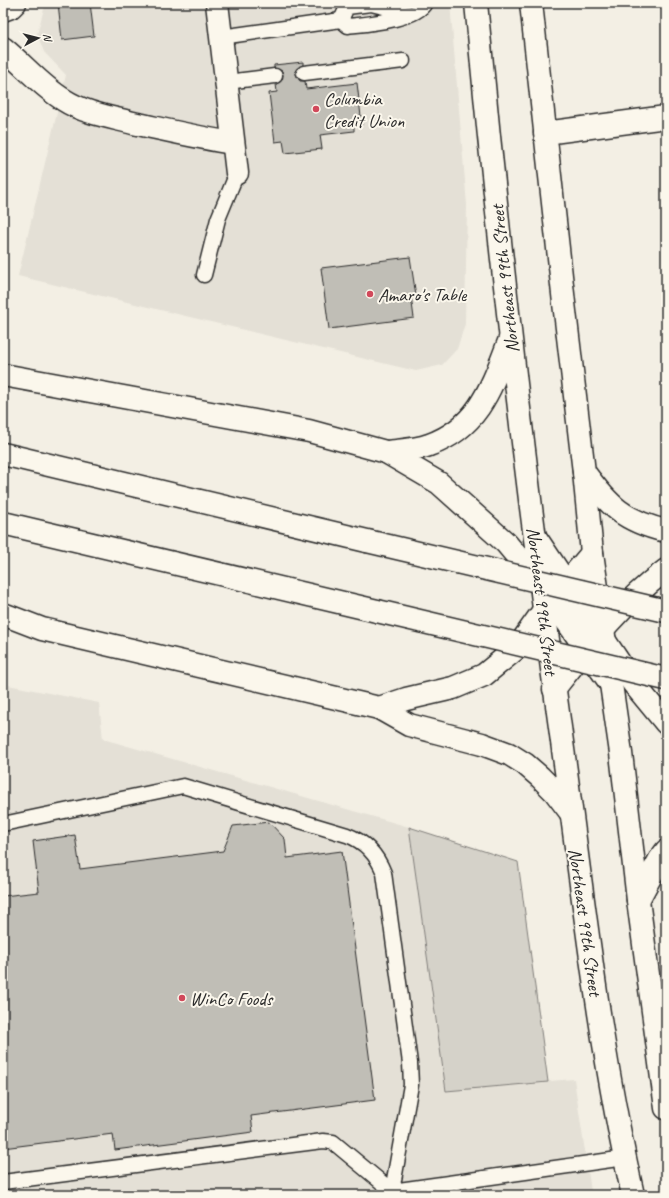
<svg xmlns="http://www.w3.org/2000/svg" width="669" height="1198" font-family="Caveat,sans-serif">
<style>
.built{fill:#e4e0d6}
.green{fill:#d5d2c9;stroke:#807e7a}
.building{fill:#c0beb6;stroke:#2b2b2b}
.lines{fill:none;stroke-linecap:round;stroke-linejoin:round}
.service-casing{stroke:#2b2b2b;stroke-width:17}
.minor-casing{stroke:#2b2b2b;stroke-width:25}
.tertiary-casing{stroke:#2b2b2b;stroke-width:25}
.secondary-casing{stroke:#2b2b2b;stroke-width:25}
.motorway-casing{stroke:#2b2b2b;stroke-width:25}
.service{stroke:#fbf7ec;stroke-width:14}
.minor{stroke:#fbf7ec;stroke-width:22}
.tertiary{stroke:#fbf7ec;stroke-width:22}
.secondary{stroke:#fbf7ec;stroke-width:22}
.motorway{stroke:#fbf7ec;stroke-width:22}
.motorway-bridge-casing{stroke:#2b2b2b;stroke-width:25;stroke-linecap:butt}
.motorway-bridge{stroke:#fbf7ec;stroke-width:22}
.poi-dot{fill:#d1495b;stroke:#fbf7ec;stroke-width:1.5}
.labels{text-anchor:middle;stroke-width:4;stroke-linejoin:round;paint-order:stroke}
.poi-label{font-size:19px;fill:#2b2b2b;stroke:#fbf7ec;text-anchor:start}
.street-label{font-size:19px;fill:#2b2b2b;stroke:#fbf7ec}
</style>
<rect width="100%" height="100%" fill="#f3efe4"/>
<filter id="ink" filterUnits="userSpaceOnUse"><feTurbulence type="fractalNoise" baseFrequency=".025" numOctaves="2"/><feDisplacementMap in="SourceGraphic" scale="8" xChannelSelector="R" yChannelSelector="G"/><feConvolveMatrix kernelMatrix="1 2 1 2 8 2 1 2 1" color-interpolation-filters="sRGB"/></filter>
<g filter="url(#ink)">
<!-- built -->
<g class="built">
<polygon points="48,3 450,3 467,205 465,324 457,349 442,365 416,371 18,276 66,75 44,52 37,34 44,9"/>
<polygon points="3,684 99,703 103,739 409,827 446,1090 574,1079 591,1191 596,1195 3,1195"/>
</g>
<!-- green -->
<polygon class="green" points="409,827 518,862 548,1082 446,1091"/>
<!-- building -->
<g class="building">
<polygon points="58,3 90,3 94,36 62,40"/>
<polygon points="303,62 303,65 296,69 296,74 300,81 305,81 306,89 357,83 362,125 354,126 354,131 320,135 322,149 285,153 283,141 275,142 269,93 277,92 276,84 280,82 283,75 282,71 274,68 274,65"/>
<polygon points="410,257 416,296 411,296 414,318 329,329 321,268"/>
<polygon points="269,822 285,839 287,858 342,851 375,1100 251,1116 253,1132 115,1150 113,1134 3,1148 3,896 39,892 33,841 75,835 80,869 223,851 233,826"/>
</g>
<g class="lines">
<!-- service casing -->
<g class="service-casing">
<g id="service">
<path d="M341,20L348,26C365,24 417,20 425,3"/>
<polyline points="341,20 347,7 371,4 409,13"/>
<polyline points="221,37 341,20"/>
<polyline points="304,73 403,61"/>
<polyline points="227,82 275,76"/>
<polyline points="204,275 218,219 237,173"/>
<path d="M3,824L183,786L347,835C366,842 377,855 384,873L410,1063L411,1085L392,1191"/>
<polyline points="3,1182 323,1141 333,1142 392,1191"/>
<polyline points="384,1195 392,1191 625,1158"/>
</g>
</g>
<!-- minor casing -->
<g class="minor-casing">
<g id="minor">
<polyline points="217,3 237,173"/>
<path d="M3,48C24,65 41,86 64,100C84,113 110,117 133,123C166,130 199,138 233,143"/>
<polyline points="545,133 666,117"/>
</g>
</g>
<!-- tertiary casing -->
<g class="tertiary-casing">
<polyline id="tertiary" points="3,10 11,7 15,3"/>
</g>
<!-- secondary casing -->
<g class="secondary-casing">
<g id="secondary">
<path d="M476,3C500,260 530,516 566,771C585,913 601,1055 633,1195"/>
<polyline points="531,3 564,303 584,472 592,553 621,753 638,900 666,1108"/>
</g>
</g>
<!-- motorway casing -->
<g class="motorway-casing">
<g id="motorway">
<polyline points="3,375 309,431 386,452 439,483 506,543 541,585 611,684"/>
<path d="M386,452C400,450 416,450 429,445C480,427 492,385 510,339"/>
<polyline points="3,454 367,541"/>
<path d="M584,472C609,506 624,521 666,531"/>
<polyline points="3,523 377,611"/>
<polyline points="536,538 633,683 666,723"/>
<polyline points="3,614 42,629 379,708 409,725 482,744 509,754 525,764 540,777 555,792 571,813"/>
<path d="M554,689C588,646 621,603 666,570"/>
<polyline points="379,708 406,699 453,688 484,675 517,648 544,610 592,553"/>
<polyline points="638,900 660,859 666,851"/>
</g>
</g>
<!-- service -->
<use href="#service" class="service"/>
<!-- minor -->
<use href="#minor" class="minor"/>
<!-- tertiary -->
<use href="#tertiary" class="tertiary"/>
<!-- secondary -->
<use href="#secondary" class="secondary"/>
<!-- motorway -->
<use href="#motorway" class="motorway"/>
<!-- motorway-bridge casing -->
<g class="motorway-bridge-casing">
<g id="motorway-bridge">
<polyline points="367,541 666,611"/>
<polyline points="377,611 666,679"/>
</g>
</g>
<!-- motorway-bridge -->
<use href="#motorway-bridge" class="motorway-bridge"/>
</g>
</g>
<!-- markers -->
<g class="poi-dot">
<circle cx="316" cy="109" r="4"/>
<circle cx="370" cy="294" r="4"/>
<circle cx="182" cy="998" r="4"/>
</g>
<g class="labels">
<!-- poi labels -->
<g class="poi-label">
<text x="324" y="105">Columbia<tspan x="324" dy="22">Credit Union</tspan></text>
<text x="378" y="301">Amaro's Table</text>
<text x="190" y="1005">WinCo Foods</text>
</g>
<!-- street labels -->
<g class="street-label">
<text transform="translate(504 279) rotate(-96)" y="7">Northeast 99th Street</text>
<text transform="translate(543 601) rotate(83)" y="7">Northeast 99th Street</text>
<text transform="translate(586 922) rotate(82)" y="7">Northeast 99th Street</text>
</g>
</g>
<!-- margin -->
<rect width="669" height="1198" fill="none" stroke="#fbf7ec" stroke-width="16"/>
<rect x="8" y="8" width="653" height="1182" fill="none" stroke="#2b2b2b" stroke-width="1.5" filter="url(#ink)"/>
<!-- north arrow -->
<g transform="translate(38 38) rotate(83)" stroke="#fbf7ec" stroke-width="3" paint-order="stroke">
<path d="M0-3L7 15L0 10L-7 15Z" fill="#2b2b2b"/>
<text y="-6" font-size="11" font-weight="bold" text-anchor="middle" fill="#2b2b2b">N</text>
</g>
</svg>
